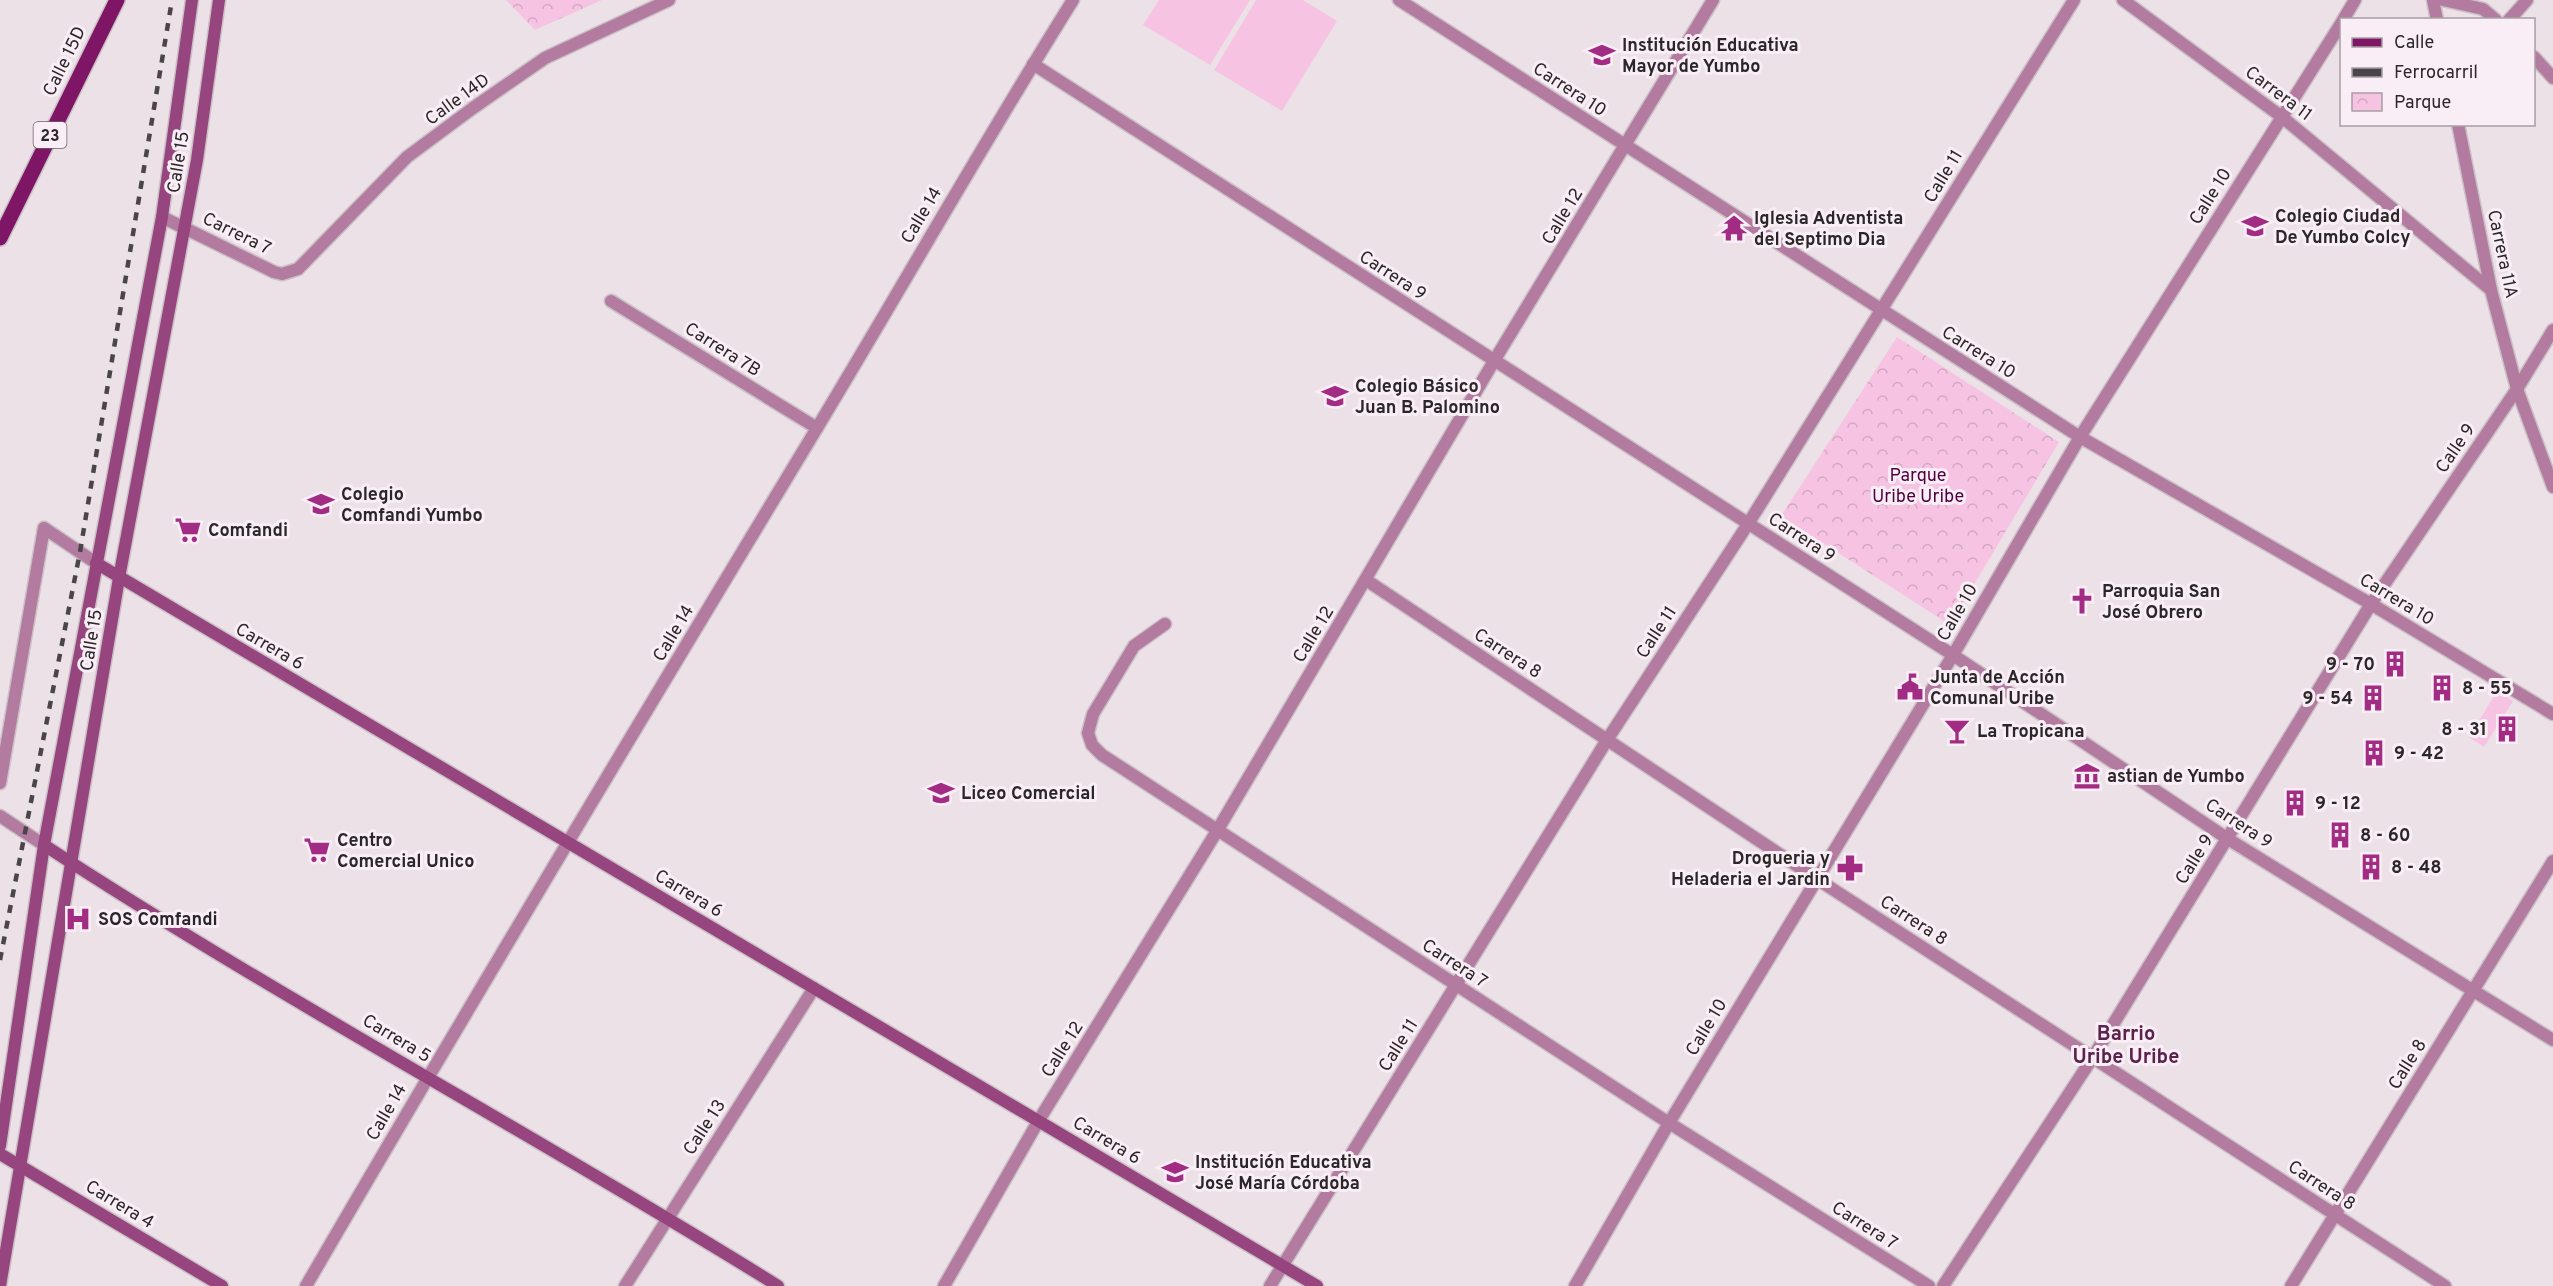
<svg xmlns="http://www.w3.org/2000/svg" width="2553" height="1286" font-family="Overpass,sans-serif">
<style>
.grass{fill:#f6c3e3}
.park{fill:url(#park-crowns)}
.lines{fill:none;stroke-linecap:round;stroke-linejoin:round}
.street-casing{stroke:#cac0c6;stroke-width:15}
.secondary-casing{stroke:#cac0c6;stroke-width:15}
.primary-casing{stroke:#cac0c6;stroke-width:18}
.street{stroke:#b37ba0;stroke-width:12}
.secondary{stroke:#96457e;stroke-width:12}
.primary{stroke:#7e1565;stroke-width:15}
.rail{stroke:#4a4548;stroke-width:4.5;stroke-dasharray:8 8;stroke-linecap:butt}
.labels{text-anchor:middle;stroke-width:6;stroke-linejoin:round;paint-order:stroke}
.shield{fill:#faeef6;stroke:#696366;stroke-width:1.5}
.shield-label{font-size:16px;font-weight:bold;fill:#2b2729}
.poi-label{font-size:18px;font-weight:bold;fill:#2b2729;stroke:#faeef6;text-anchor:start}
.street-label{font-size:18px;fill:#2b2729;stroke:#faeef6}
.park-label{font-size:18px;fill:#51003f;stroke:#faeef6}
.neighbourhood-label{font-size:20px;font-weight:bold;fill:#5b224b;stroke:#faeef6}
</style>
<defs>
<pattern id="park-crowns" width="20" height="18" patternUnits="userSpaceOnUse" patternTransform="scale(1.5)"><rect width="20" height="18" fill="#f6c3e3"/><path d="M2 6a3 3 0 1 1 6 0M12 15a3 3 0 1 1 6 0" fill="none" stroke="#d3a8c3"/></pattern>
</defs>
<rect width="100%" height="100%" fill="#ede1e8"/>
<!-- grass -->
<g class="grass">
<polygon points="1159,0 1250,0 1210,65 1143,25"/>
<polygon points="1256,0 1303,0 1337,21 1282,111 1214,70"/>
<polygon points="2497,691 2513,701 2484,747 2469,737"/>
</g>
<!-- park -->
<g class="park">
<polygon points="506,0 602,0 535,30"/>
<polygon points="1897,337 2059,442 1950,625 1781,516"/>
</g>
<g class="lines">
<!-- street casing -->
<g class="street-casing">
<g id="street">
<polyline points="1399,0 2080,437 2371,604 2553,714"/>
<polyline points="2123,0 2282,117 2491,290"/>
<polyline points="2433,0 2437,20"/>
<polyline points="2443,0 2483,9 2496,20"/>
<polyline points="2343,20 2355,0"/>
<polyline points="2509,20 2527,0"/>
<polyline points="2534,57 2553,78"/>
<polyline points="1033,64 1953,655 2228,839 2553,1040"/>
<polyline points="2458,124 2491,290 2517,389 2553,487"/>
<polyline points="162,217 274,272 282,274 298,269 407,157 473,108 545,58 669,0"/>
<polyline points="611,301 817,428"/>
<polyline points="1366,580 1817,879 2445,1286"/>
<polyline points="1165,624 1134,646 1093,714 1088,733 1092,745 1102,755 1669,1123 1929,1286"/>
<polyline points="0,783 44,528 96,563"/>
<polyline points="0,816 44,845"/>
<path d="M306,1286C472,1000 643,716 814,433C901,289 984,142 1073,0"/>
<polyline points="625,1286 814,988"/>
<polyline points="944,1286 1039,1120 1217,831 1494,361 1713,0"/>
<polyline points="1270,1286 1607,740 1748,524 2074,0"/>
<polyline points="1575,1286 1669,1123 1953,655 2080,437 2342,22"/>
<polyline points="1943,1286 2093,1057 2371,604 2517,389 2553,330"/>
<polyline points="2291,1286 2553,861"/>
</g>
</g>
<!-- secondary casing -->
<g class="secondary-casing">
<g id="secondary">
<polyline points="96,563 1317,1286"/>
<path d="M44,845C283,1001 536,1135 778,1286"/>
<polyline points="0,1146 44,845 162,217 192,0"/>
<polyline points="0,1154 222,1286"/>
<polyline points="0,1286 119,578 197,160 219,0"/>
</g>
</g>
<!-- primary casing -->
<g class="primary-casing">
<polyline id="primary" points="0,238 117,0"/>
</g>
<!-- street -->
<use href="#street" class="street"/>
<!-- secondary -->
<use href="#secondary" class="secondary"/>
<!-- primary -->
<use href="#primary" class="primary"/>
<!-- rail -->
<polyline class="rail" points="0,960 80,552 172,0"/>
</g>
<!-- icons -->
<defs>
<g id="school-bare" transform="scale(2.07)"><path d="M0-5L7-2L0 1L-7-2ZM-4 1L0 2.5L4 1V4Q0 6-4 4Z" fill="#a22b83" stroke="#faeef6" stroke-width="2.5" paint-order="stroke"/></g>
<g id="temple-bare" transform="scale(2.07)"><path d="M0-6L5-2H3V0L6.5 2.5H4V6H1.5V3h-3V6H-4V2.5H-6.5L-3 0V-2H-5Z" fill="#a22b83" stroke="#faeef6" stroke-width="2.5" paint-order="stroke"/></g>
<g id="supermarket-bare" transform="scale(2.07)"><path d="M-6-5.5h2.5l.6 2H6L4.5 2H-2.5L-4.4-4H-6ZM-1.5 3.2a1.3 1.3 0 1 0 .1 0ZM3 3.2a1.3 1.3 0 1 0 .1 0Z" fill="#a22b83" stroke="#faeef6" stroke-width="2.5" paint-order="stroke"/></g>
<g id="church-bare" transform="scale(2.07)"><path d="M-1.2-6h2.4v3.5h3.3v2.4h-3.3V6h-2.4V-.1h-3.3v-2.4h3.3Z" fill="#a22b83" stroke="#faeef6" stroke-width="2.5" paint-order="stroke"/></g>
<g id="building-bare" transform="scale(2.07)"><path d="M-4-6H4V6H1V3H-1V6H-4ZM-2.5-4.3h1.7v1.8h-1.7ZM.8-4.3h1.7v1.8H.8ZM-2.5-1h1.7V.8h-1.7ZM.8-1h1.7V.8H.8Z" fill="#a22b83" stroke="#faeef6" stroke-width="2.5" paint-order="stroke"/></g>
<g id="civic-bare" transform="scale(2.07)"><path d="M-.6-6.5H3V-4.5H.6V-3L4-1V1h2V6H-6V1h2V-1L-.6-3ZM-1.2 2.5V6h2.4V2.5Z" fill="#a22b83" stroke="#faeef6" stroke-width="2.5" paint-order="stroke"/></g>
<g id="bar-bare" transform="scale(2.07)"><path d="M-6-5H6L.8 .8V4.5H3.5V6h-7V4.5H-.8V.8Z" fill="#a22b83" stroke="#faeef6" stroke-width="2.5" paint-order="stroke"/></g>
<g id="museum-bare" transform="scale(2.07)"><path d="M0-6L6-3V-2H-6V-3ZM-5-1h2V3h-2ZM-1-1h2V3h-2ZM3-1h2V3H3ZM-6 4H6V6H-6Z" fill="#a22b83" stroke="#faeef6" stroke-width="2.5" paint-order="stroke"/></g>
<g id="pharmacy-bare" transform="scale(2.07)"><path d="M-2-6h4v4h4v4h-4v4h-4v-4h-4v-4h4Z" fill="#a22b83" stroke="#faeef6" stroke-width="2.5" paint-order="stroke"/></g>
<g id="hospital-bare" transform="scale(2.07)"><path d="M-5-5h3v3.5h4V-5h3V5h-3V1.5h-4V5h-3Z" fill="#a22b83" stroke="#faeef6" stroke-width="2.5" paint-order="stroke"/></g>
</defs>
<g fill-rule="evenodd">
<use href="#school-bare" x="1602" y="55"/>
<use href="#school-bare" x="2255" y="226"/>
<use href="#temple-bare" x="1734" y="228"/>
<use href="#school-bare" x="1335" y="396"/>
<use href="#school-bare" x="321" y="504"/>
<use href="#supermarket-bare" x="188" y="530"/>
<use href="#church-bare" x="2082" y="601"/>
<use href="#building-bare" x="2395" y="664"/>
<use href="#civic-bare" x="1910" y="687"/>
<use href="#building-bare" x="2442" y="688"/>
<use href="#building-bare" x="2373" y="698"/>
<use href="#building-bare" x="2507" y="729"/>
<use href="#bar-bare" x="1957" y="731"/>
<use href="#building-bare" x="2374" y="753"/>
<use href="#museum-bare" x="2087" y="776"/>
<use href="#school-bare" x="941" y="793"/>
<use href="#building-bare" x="2295" y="803"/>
<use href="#building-bare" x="2340" y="835"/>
<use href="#supermarket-bare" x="317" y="850"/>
<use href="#building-bare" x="2371" y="867"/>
<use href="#pharmacy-bare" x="1850" y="868"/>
<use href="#hospital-bare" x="78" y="919"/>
<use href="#school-bare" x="1175" y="1172"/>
</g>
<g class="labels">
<!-- shield labels -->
<rect class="shield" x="33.5" y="122" width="33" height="26" rx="4.5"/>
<g class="shield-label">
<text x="50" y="141">23</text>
</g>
<!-- poi labels -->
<g class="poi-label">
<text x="1622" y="51">Institución Educativa<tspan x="1622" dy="21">Mayor de Yumbo</tspan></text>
<text x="2275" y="222">Colegio Ciudad<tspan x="2275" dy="21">De Yumbo Colcy</tspan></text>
<text x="1754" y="224">Iglesia Adventista<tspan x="1754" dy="21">del Septimo Dia</tspan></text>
<text x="1355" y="392">Colegio Básico<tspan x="1355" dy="21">Juan B. Palomino</tspan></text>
<text x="341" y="500">Colegio<tspan x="341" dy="21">Comfandi Yumbo</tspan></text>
<text x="208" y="536">Comfandi</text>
<text x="2102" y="597">Parroquia San<tspan x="2102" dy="21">José Obrero</tspan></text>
<text x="2375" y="670" text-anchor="end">9 - 70</text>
<text x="1930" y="683">Junta de Acción<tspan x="1930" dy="21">Comunal Uribe</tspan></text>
<text x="2462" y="694">8 - 55</text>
<text x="2353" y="704" text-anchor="end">9 - 54</text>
<text x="2487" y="735" text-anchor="end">8 - 31</text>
<text x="1977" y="737">La Tropicana</text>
<text x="2394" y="759">9 - 42</text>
<text x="2107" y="782">astian de Yumbo</text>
<text x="961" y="799">Liceo Comercial</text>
<text x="2315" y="809">9 - 12</text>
<text x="2360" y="841">8 - 60</text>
<text x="337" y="846">Centro<tspan x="337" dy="21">Comercial Unico</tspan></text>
<text x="1830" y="864" text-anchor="end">Drogueria y<tspan x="1830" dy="21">Heladeria el Jardin</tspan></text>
<text x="2391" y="873">8 - 48</text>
<text x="98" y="925">SOS Comfandi</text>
<text x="1195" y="1168">Institución Educativa<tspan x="1195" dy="21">José María Córdoba</tspan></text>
</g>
<!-- street labels -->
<g class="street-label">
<text transform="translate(64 61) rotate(-64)" y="6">Calle 15D</text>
<text transform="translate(1570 89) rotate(33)" y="6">Carrera 10</text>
<text transform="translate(2279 93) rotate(37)" y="6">Carrera 11</text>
<text transform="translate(457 99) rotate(-36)" y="6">Calle 14D</text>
<text transform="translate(178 162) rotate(-81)" y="6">Calle 15</text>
<text transform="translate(1943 176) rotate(-59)" y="6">Calle 11</text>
<text transform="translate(2210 196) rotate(-58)" y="6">Calle 10</text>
<text transform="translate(921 215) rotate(-59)" y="6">Calle 14</text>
<text transform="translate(1562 216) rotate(-59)" y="6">Calle 12</text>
<text transform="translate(237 233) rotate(26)" y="6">Carrera 7</text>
<text transform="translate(2503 254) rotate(78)" y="6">Carrera 11A</text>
<text transform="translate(1393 275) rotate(33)" y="6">Carrera 9</text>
<text transform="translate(723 349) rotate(32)" y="6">Carrera 7B</text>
<text transform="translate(1979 352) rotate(32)" y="6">Carrera 10</text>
<text transform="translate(2455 448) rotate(-56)" y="6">Calle 9</text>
<text transform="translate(1802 537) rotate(33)" y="6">Carrera 9</text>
<text transform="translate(2397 599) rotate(31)" y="6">Carrera 10</text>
<text transform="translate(1957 612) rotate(-60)" y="6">Calle 10</text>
<text transform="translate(1656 632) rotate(-57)" y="6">Calle 11</text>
<text transform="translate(673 633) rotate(-59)" y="6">Calle 14</text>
<text transform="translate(1313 634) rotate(-59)" y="6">Calle 12</text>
<text transform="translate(91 640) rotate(-81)" y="6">Calle 15</text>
<text transform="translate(270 646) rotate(30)" y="6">Carrera 6</text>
<text transform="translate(1508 653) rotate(33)" y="6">Carrera 8</text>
<text transform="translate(2239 823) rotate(33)" y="6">Carrera 9</text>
<text transform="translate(2194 859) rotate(-58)" y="6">Calle 9</text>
<text transform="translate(689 893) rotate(31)" y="6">Carrera 6</text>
<text transform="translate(1914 920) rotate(33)" y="6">Carrera 8</text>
<text transform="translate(1455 963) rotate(33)" y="6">Carrera 7</text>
<text transform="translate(1706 1027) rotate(-59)" y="6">Calle 10</text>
<text transform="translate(397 1038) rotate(31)" y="6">Carrera 5</text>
<text transform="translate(1398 1045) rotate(-58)" y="6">Calle 11</text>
<text transform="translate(1062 1049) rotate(-58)" y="6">Calle 12</text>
<text transform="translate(2407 1064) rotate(-58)" y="6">Calle 8</text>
<text transform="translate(386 1112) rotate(-60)" y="6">Calle 14</text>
<text transform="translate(704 1127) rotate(-57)" y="6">Calle 13</text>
<text transform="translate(1107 1140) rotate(31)" y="6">Carrera 6</text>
<text transform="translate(2322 1185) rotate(33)" y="6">Carrera 8</text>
<text transform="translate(120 1204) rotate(31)" y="6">Carrera 4</text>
<text transform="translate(1865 1225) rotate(32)" y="6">Carrera 7</text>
</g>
<!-- park labels -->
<g class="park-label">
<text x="1918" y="481">Parque<tspan x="1918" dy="21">Uribe Uribe</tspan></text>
</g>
<!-- neighbourhood labels -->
<g class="neighbourhood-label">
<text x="2126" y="1040">Barrio<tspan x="2126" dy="23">Uribe Uribe</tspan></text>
</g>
</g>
<!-- legend -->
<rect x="2340" y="18" width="195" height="108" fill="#faeef6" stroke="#a79ea4" stroke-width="1.5"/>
<rect x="2352" y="38" width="30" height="9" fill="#7e1565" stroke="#a79ea4" stroke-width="1.5"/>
<text x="2394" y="48" font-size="18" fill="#2b2729">Calle</text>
<rect x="2352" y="68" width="30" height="9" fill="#4a4548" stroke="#a79ea4" stroke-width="1.5"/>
<text x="2394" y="78" font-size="18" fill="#2b2729">Ferrocarril</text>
<rect x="2352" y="93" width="30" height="18" fill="url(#park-crowns)" stroke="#a79ea4" stroke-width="1.5"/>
<text x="2394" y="108" font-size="18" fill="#2b2729">Parque</text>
</svg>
